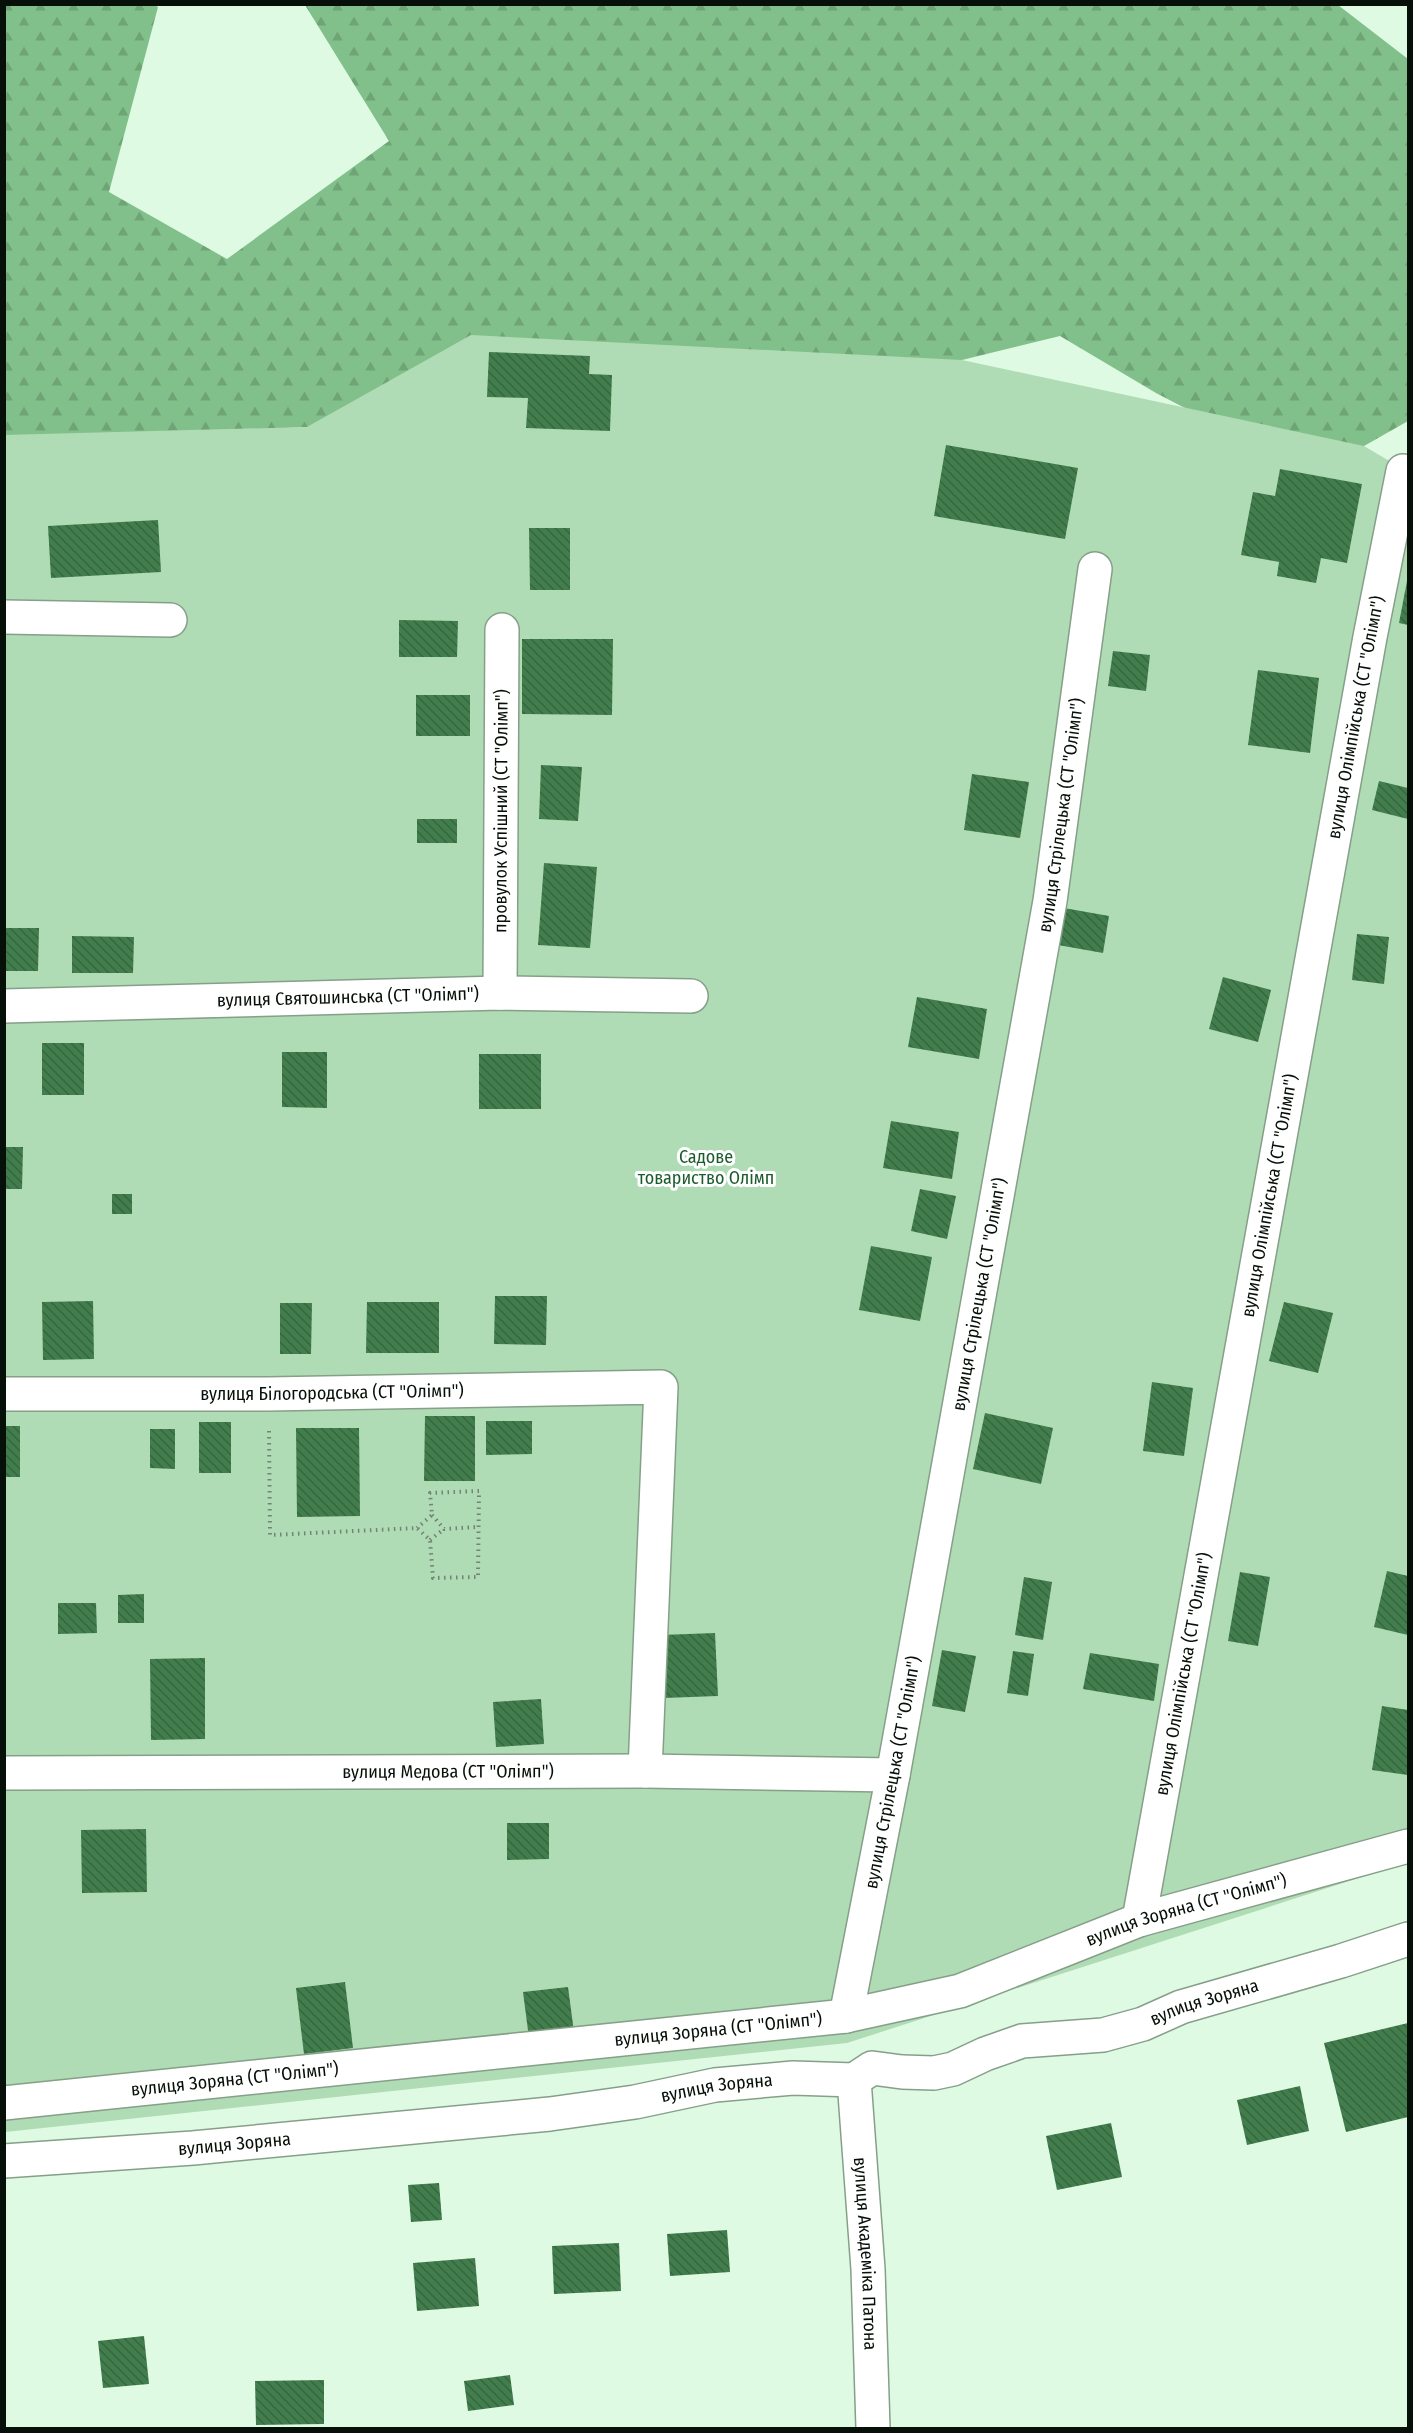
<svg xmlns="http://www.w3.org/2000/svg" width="1413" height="2433" font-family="'Fira Sans Condensed',sans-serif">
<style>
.forest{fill:url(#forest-firs)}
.garden{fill:#afdcb5}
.building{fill:url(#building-back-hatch)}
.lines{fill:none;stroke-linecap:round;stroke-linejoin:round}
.street-casing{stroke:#869f89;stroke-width:36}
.path{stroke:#728474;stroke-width:4;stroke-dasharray:1.5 4.5;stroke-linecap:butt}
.street{stroke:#fff;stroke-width:33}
.labels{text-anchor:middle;stroke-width:6;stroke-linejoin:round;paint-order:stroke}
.street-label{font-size:18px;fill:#071008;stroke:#fff}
.park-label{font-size:18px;fill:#1b5c2c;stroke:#fff}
</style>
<defs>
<pattern id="forest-firs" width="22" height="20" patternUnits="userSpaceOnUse" patternTransform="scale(1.5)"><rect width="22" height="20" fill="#82c08b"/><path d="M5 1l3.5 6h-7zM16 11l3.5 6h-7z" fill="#6fa476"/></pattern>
<pattern id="building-back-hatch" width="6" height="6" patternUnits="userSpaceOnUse" patternTransform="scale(1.5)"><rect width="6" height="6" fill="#427e4d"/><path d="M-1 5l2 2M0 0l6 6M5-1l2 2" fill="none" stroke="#35663e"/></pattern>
</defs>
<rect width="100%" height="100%" fill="#dffae2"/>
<!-- forest -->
<polygon class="forest" points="153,4 158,7 109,192 227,259 389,141 305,5 1338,5 1408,59 1408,421 1364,446 1256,445 1156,393 1060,336 962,360 930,762 307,427 4,441 4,5"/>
<!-- garden -->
<polygon class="garden" points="471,335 962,360 1364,446 1408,472 1408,1862 847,2043 5,2132 4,435 307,427"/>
<!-- building -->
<g class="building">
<polygon points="489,352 590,356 589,374 612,375 610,431 526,428 528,398 487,397"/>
<polygon points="946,445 1078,468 1065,539 934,516"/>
<polygon points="1280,469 1362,484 1347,563 1321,558 1316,583 1277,576 1279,562 1241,555 1253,492 1275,496"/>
<polygon points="158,520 161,572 51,578 48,526"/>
<polygon points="529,528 570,528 570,590 530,590"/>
<polygon points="1407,581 1408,581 1408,625 1399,623"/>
<polygon points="399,620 458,621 457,657 399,657"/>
<polygon points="522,639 613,639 612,715 522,714"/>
<polygon points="1113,651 1150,655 1146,691 1108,686"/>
<polygon points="1258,670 1319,678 1310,753 1248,745"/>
<rect x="416" y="695" width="54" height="41"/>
<polygon points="541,765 582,767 578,821 539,819"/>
<polygon points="972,774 1029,782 1020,838 964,830"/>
<polygon points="1379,781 1408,788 1408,819 1372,810"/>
<rect x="417" y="819" width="40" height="24"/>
<polygon points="544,863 597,867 590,948 538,945"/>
<polygon points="1064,908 1109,916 1103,953 1058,945"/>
<polygon points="4,928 39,928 38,971 4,971"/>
<polygon points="1357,934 1389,937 1384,984 1352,980"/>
<polygon points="72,936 134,937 133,973 72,973"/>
<polygon points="1223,977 1271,990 1258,1042 1209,1029"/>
<polygon points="917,997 987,1009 979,1059 908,1047"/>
<rect x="42" y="1043" width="42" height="52"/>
<polygon points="282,1052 327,1052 327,1108 282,1107"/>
<rect x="479" y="1054" width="62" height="55"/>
<polygon points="891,1121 959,1132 952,1179 883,1168"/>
<polygon points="5,1147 23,1147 22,1189 5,1189"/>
<polygon points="920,1189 956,1196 947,1239 911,1231"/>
<rect x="112" y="1194" width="20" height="20"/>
<polygon points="871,1246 932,1257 920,1321 859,1310"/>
<polygon points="495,1296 547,1296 546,1345 494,1344"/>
<polygon points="93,1301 94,1359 43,1360 42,1302"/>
<polygon points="367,1302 439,1302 439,1353 366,1353"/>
<polygon points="1284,1302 1333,1313 1318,1373 1269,1361"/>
<polygon points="280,1303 312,1303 311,1354 280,1354"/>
<polygon points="1152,1382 1193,1388 1184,1456 1143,1451"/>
<polygon points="985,1413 1053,1428 1041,1484 973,1469"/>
<polygon points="425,1416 475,1416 475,1481 424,1481"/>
<polygon points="486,1421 532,1421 532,1454 486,1455"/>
<rect x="199" y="1422" width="32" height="51"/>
<rect x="4" y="1426" width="16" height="51"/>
<polygon points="296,1428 359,1428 360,1516 297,1517"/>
<polygon points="150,1429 175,1429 175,1469 150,1468"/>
<polygon points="1387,1571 1408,1576 1408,1635 1374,1627"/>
<polygon points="1240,1572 1270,1577 1258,1646 1228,1641"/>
<polygon points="1024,1577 1052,1582 1043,1640 1015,1635"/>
<polygon points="144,1594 144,1623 118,1623 118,1595"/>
<polygon points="58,1603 96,1603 97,1633 58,1634"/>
<polygon points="715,1633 718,1696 664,1698 661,1635"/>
<polygon points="942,1650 976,1656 965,1712 932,1706"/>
<polygon points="1013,1651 1034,1654 1028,1696 1007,1693"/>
<polygon points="1090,1653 1159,1664 1154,1701 1083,1689"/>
<polygon points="205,1658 205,1739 151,1740 150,1659"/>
<polygon points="541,1699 544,1744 496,1747 493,1702"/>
<polygon points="1382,1706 1408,1710 1408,1775 1372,1770"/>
<polygon points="507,1823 549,1823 549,1859 507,1860"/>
<polygon points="146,1829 147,1892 82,1893 81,1830"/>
<polygon points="345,1982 353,2048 304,2054 296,1988"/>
<polygon points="568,1987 574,2032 529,2038 523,1992"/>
<polygon points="1408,2023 1408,2117 1346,2132 1324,2043"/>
<polygon points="1300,2086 1309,2131 1247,2145 1237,2100"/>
<polygon points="1111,2123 1122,2177 1057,2190 1046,2136"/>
<polygon points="439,2183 442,2220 411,2222 408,2185"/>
<polygon points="727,2230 730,2272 670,2276 667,2234"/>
<polygon points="619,2243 621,2291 554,2294 552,2246"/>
<polygon points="475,2258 479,2306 417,2311 413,2263"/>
<polygon points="144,2336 149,2384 103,2388 98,2341"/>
<polygon points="510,2375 514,2405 468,2411 464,2381"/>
<polygon points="324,2380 324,2424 256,2425 255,2381"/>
</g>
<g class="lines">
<!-- street casing -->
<g class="street-casing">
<g id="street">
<polyline points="4,617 170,620"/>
<path id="s1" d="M500,993L502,630"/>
<path id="s2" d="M4,1006L500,993L691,996"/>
<path id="s3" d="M4,1394H268L661,1387L645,1771"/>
<path id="s4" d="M4,1773L645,1771L893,1775"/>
<path id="s5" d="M1139,1920L1370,637L1403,471"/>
<path id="s6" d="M846,2016L893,1775L1050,901L1095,569"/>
<path id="s7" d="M854,2080L868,2269L873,2428"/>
<path id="s8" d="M4,2103L846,2016L960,1991L1139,1920L1408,1846"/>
<path id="s9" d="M4,2161L193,2148L550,2114L635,2102L715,2085L793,2078L854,2080L872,2068L902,2072L934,2073L953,2069L985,2054L1022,2041L1103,2035L1143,2024L1181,2007L1341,1961L1408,1939"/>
</g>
</g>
<!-- path -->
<g class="path">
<polyline points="269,1431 270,1535 417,1528 430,1540 433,1578 478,1577 479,1491 430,1493 432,1515 417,1528"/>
<polyline points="432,1515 444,1529 477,1527"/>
<polyline points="430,1540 444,1529"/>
</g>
<!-- street -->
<use href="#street" class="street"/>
</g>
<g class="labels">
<!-- street labels -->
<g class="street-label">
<text dy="6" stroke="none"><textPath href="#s5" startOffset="1222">вулиця Олімпійська (СТ "Олімп")</textPath></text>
<text dy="6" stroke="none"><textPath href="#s1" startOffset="182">провулок Успішний (СТ "Олімп")</textPath></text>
<text dy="6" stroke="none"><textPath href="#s6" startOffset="1220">вулиця Стрілецька (СТ "Олімп")</textPath></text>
<text dy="6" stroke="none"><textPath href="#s2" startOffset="344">вулиця Святошинська (СТ "Олімп")</textPath></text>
<text dy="6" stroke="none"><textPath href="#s5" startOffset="736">вулиця Олімпійська (СТ "Олімп")</textPath></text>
<text dy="6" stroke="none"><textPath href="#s6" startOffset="734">вулиця Стрілецька (СТ "Олімп")</textPath></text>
<text dy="6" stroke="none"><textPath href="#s3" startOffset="328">вулиця Білогородська (СТ "Олімп")</textPath></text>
<text dy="6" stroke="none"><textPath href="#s5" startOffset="250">вулиця Олімпійська (СТ "Олімп")</textPath></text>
<text dy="6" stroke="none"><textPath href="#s4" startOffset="444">вулиця Медова (СТ "Олімп")</textPath></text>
<text dy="6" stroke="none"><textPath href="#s6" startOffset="248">вулиця Стрілецька (СТ "Олімп")</textPath></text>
<text dy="6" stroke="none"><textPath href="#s8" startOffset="1204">вулиця Зоряна (СТ "Олімп")</textPath></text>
<text dy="6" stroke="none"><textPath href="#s9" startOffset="1221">вулиця Зоряна</textPath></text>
<text dy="6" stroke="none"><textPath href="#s8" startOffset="718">вулиця Зоряна (СТ "Олімп")</textPath></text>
<text dy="6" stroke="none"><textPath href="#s8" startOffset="232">вулиця Зоряна (СТ "Олімп")</textPath></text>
<text dy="6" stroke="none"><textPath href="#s9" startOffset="717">вулиця Зоряна</textPath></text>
<text dy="6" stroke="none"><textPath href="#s9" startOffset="231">вулиця Зоряна</textPath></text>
<text dy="6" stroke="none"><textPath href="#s7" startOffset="174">вулиця Академіка Патона</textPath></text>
</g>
<!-- park labels -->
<g class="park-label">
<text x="706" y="1163">Садове<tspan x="706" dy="21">товариство Олімп</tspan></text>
</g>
</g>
<!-- border -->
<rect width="1413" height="2433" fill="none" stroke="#071008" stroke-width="12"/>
</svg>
